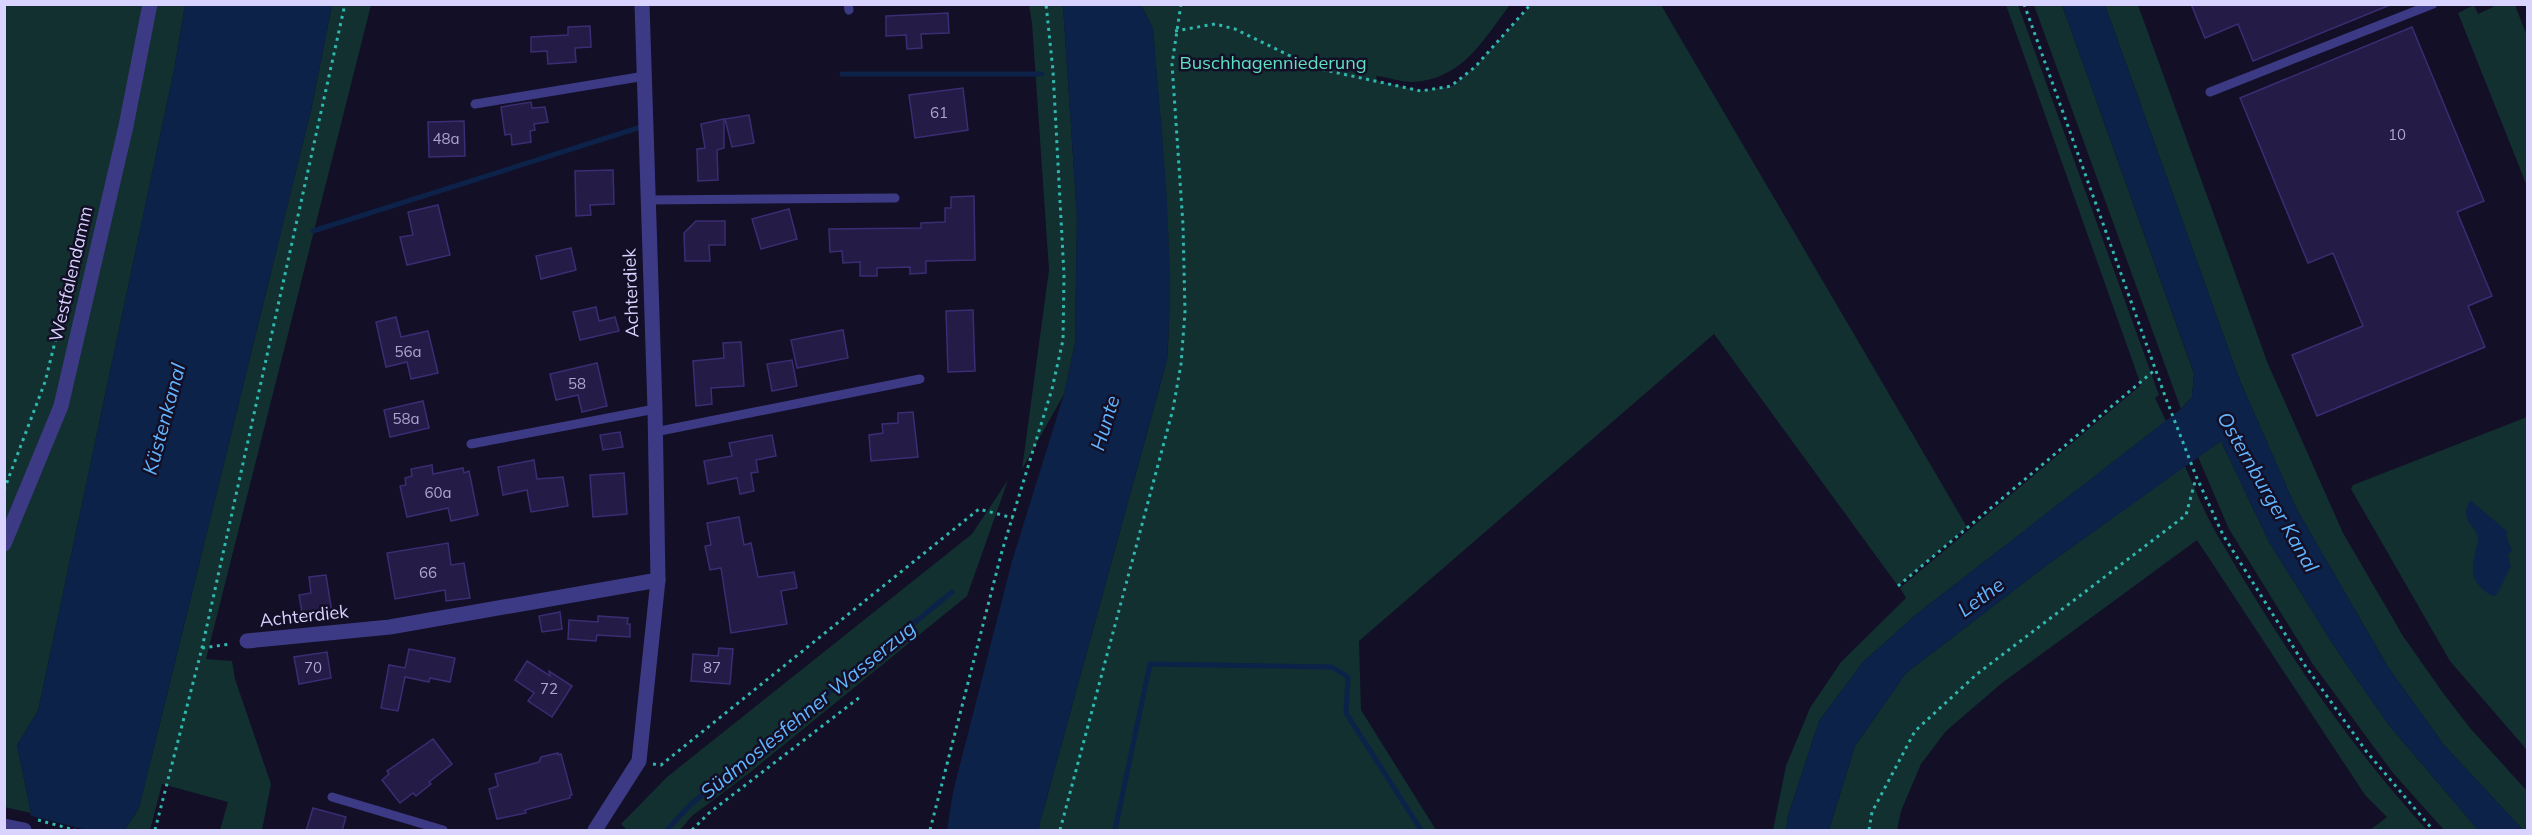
<svg xmlns="http://www.w3.org/2000/svg" width="2532" height="835" font-family="Mulish,sans-serif">
<style>
.green{fill:#12302f}
.water{fill:#0c2248}
.pier{fill:#130f26}
.lines{fill:none;stroke-linecap:round;stroke-linejoin:round}
.stream{stroke:#0c2248;stroke-width:5}
.building{fill:#241b47;stroke:#3b2d73;stroke-width:1.5}
.path{stroke:#2fb8b0;stroke-width:3;stroke-dasharray:3 4.5;stroke-linecap:butt}
.service{stroke:#3d3a85;stroke-width:9}
.minor{stroke:#3d3a85;stroke-width:15}
.tertiary{stroke:#3d3a85;stroke-width:15}
.labels{text-anchor:middle;stroke-width:5;stroke-linejoin:round;paint-order:stroke}
.number-label{font-size:15px;fill:#aca6d1}
.park-label{font-size:18px;fill:#5fe0c0;stroke:#130f26}
.street-label{font-size:18px;fill:#d9d4ff;stroke:#130f26}
.water-label{font-size:20px;font-style:italic;fill:#62b6ff;stroke:#130f26}
</style>
<rect width="100%" height="100%" fill="#130f26"/>
<!-- green -->
<g class="green">
<polygon points="4,5 185,5 174,70 38,711 17,745 31,813 4,807"/>
<polygon points="332,5 371,5 206,659 232,661 235,679 271,784 262,830 220,830 228,802 162,784 150,830 125,830 139,808 312,106"/>
<polygon points="1029,5 1063,5 1077,217 1075,343 1064,394 1022,469 1049,270 1032,23"/>
<path d="M1141,5H1510C1483,40 1462,80 1412,82C1400,82 1388,77 1376,76L1377,81L1421,91L1452,86L1475,67L1531,5H1661L1967,527L1898,586L1714,334L1359,641L1361,710L1436,830H1038L1167,360C1175,249 1161,138 1153,28Z"/>
<polygon points="2006,5 2018,5 2159,395 2155,398 2166,421 1918,613 1863,662 1819,721 1788,816 1786,830 1773,830 1786,766 1810,708 1841,662 1906,598 1900,588 2141,385"/>
<polygon points="2034,5 2062,5 2194,374 2192,397 2181,409"/>
<polygon points="2105,5 2138,5 2268,364 2343,533 2403,636 2443,693 2470,728 2527,791 2527,830 2523,830 2444,745 2388,667 2296,508 2240,381"/>
<polygon points="2474,5 2478,14 2493,7 2493,5 2515,5 2527,36 2527,186 2458,13"/>
<polygon points="2527,417 2527,750 2450,661 2351,489 2353,485"/>
<polygon points="2221,441 2269,542 2338,652 2388,724 2478,830 2444,830 2393,773 2312,663 2229,529 2198,457"/>
<path d="M2185,466C2195,489 2205,514 2218,536C2278,640 2346,742 2427,830H2370L2387,817L2365,795L2197,540L2002,683L1946,731L1921,764L1901,811L1897,830H1829L1855,746L1906,673L2047,565Z"/>
<polygon points="1008,480 967,596 748,774 692,816 680,830 627,830 621,824 667,777 972,534"/>
</g>
<!-- water -->
<g class="water">
<polygon points="185,5 332,5 312,106 139,808 125,830 26,830 31,813 17,745 38,711 174,70"/>
<path d="M1063,5H1141L1153,28C1162,138 1175,249 1167,360L1038,830H947L953,792L1012,561L1064,394L1075,343L1077,217Z"/>
<polygon points="2062,5 2105,5 2240,381 2296,508 2388,667 2444,745 2523,830 2478,830 2388,724 2338,652 2269,542 2221,441 2047,565 1906,673 1855,746 1829,830 1786,830 1788,816 1819,721 1863,662 1918,613 2181,409 2192,397 2194,373"/>
<path d="M2470,500L2508,532L2506,536L2512,550L2508,555L2511,566L2497,595L2492,596C2468,580 2472,572 2476,548C2477,541 2479,545 2478,539C2477,525 2458,522 2470,500Z"/>
</g>
<!-- pier -->
<polygon class="pier" points="28,815 87,830 23,830"/>
<g class="lines">
<!-- stream -->
<g class="stream">
<polyline points="842,74 1042,74"/>
<polyline points="313,231 641,127"/>
<polyline points="667,830 690,805 952,592"/>
<polyline points="1115,830 1150,664 1332,667 1348,677 1346,713 1421,830"/>
</g>
</g>
<!-- building -->
<g class="building">
<polygon points="2191,4 2390,4 2390,5 2253,61 2238,24 2205,38"/>
<polygon points="948,13 949,33 921,34 922,48 907,49 906,35 886,36 886,16"/>
<polygon points="590,26 591,47 575,48 576,62 548,64 547,51 531,52 531,37 568,35 568,27"/>
<polygon points="2412,27 2484,201 2457,212 2492,296 2468,306 2485,347 2317,416 2292,355 2363,326 2333,253 2308,263 2240,98"/>
<polygon points="963,88 968,130 915,138 909,95"/>
<polygon points="531,102 532,108 545,107 548,122 534,124 535,130 530,131 531,142 512,145 511,134 505,135 501,107"/>
<polygon points="749,115 754,143 732,147 725,119"/>
<polygon points="724,119 724,148 717,150 718,180 698,181 697,149 705,148 701,124"/>
<polygon points="464,121 465,156 429,157 428,122"/>
<polygon points="613,170 614,204 590,205 591,215 576,216 575,171"/>
<polygon points="974,196 975,260 926,261 926,273 910,274 910,267 877,268 877,276 860,276 860,262 843,263 842,251 830,252 829,229 921,228 921,223 945,222 945,208 951,208 951,197"/>
<polygon points="438,205 450,255 407,265 400,237 413,235 408,212"/>
<polygon points="789,209 797,239 761,249 752,219"/>
<polygon points="696,221 725,221 725,245 709,245 710,261 685,261 684,233"/>
<polygon points="571,248 576,270 541,279 536,256"/>
<polygon points="596,307 599,321 615,317 619,331 580,340 573,312"/>
<polygon points="973,310 975,371 948,372 946,311"/>
<polygon points="396,317 401,337 428,331 438,373 411,379 407,362 386,367 376,322"/>
<polygon points="843,330 848,358 797,368 791,340"/>
<polygon points="741,342 744,386 711,388 712,404 696,406 693,361 724,358 723,343"/>
<polygon points="792,360 797,386 772,391 767,364"/>
<polygon points="597,363 607,406 582,412 578,395 556,400 550,374"/>
<polygon points="423,401 429,428 390,437 384,410"/>
<polygon points="913,412 918,457 871,461 869,435 883,433 882,424 898,423 898,413"/>
<polygon points="620,432 623,447 603,450 600,435"/>
<polygon points="772,435 776,456 756,460 758,472 751,473 754,491 740,494 737,478 708,484 704,461 732,456 729,443"/>
<polygon points="534,460 537,479 563,477 568,506 531,512 527,490 503,495 498,467"/>
<polygon points="432,465 433,474 463,468 464,473 469,471 478,515 451,521 448,508 407,517 400,486 406,485 405,478 412,476 411,469"/>
<polygon points="624,473 627,514 593,517 590,475"/>
<polygon points="739,517 744,545 751,543 758,577 794,572 797,588 781,591 787,624 731,633 721,568 710,570 705,546 711,545 707,523"/>
<polygon points="448,543 451,565 464,563 470,598 446,601 445,590 395,599 387,553"/>
<polygon points="326,575 332,613 303,618 299,595 311,593 309,577"/>
<polygon points="560,612 562,629 542,632 539,616"/>
<polygon points="598,616 628,618 627,624 630,624 630,637 597,635 596,641 568,639 569,620 598,622"/>
<polygon points="719,648 733,649 730,684 691,681 693,654 718,656"/>
<polygon points="409,649 455,658 450,682 430,678 429,682 405,677 398,711 381,708 389,665 405,668"/>
<polygon points="327,652 331,678 299,684 294,657"/>
<polygon points="527,661 550,676 549,671 572,686 552,717 528,701 534,693 515,680"/>
<polygon points="433,739 452,764 429,782 431,784 416,796 413,793 400,803 382,780 389,774 387,771"/>
<polygon points="558,753 558,755 561,754 572,795 570,795 570,798 525,810 526,813 497,819 489,789 498,786 495,774 539,762 541,757"/>
<polygon points="313,808 346,817 342,831 306,831"/>
</g>
<g class="lines">
<!-- path -->
<g class="path">
<polyline points="2024,4 2165,396 2196,476 2223,535 2304,664 2366,751 2433,830"/>
<polyline points="1175,31 1215,24 1235,29 1315,68 1421,91 1451,86 1475,67 1531,4"/>
<polyline points="4,490 45,382 79,246"/>
<polyline points="1898,586 2156,369"/>
<polyline points="202,648 230,644"/>
<polyline points="653,764 661,765 979,509 1013,518"/>
<polyline points="38,820 75,830"/>
<polyline points="155,830 202,648 345,4"/>
<polyline points="692,830 709,813 860,697"/>
<polyline points="930,830 1002,551 1052,389 1063,340 1064,275 1053,71 1046,4"/>
<polyline points="1060,830 1173,409 1181,364 1185,312 1183,225 1172,64 1181,4"/>
<polyline points="1869,830 1872,812 1915,731 1977,674 2186,515 2196,478"/>
</g>
<!-- service -->
<g class="service">
<polyline points="848,4 849,10"/>
<polyline points="2210,92 2433,4"/>
<polyline points="475,104 645,76"/>
<polyline points="648,200 895,198"/>
<polyline points="655,432 920,379"/>
<polyline points="471,444 655,409"/>
<polyline points="332,797 443,830"/>
</g>
<!-- minor -->
<g class="minor">
<polyline points="247,641 390,627 658,580"/>
<polyline points="595,830 639,761 658,580 655,409 642,4"/>
</g>
<!-- tertiary -->
<g class="tertiary">
<polyline points="4,544 61,406 126,126 150,4"/>
<polyline points="4,826 24,830"/>
</g>
</g>
<g class="labels">
<!-- number labels -->
<g class="number-label">
<text x="939" y="118">61</text>
<text x="2397" y="140">10</text>
<text x="446" y="144">48a</text>
<text x="408" y="357">56a</text>
<text x="577" y="389">58</text>
<text x="406" y="424">58a</text>
<text x="438" y="498">60a</text>
<text x="428" y="578">66</text>
<text x="313" y="673">70</text>
<text x="712" y="673">87</text>
<text x="549" y="694">72</text>
</g>
<!-- park labels -->
<g class="park-label">
<text x="1273" y="69">Buschhagenniederung</text>
</g>
<!-- street labels -->
<g class="street-label">
<text transform="translate(71 274) rotate(-77)" y="6">Westfalendamm</text>
<text transform="translate(631 293) rotate(-92)" y="6">Achterdiek</text>
<text transform="translate(304 616) rotate(-6)" y="6">Achterdiek</text>
</g>
<!-- water labels -->
<g class="water-label">
<text transform="translate(164 419) rotate(-75)" y="7">Küstenkanal</text>
<text transform="translate(1105 423) rotate(-73)" y="7">Hunte</text>
<text transform="translate(2268 492) rotate(60)" y="7">Osternburger Kanal</text>
<text transform="translate(1981 597) rotate(-36)" y="7">Lethe</text>
<text transform="translate(808 710) rotate(-39)" y="7">Südmoslesfehner Wasserzug</text>
</g>
</g>
<!-- border -->
<rect width="2532" height="835" fill="none" stroke="#d9d4ff" stroke-width="12"/>
</svg>
